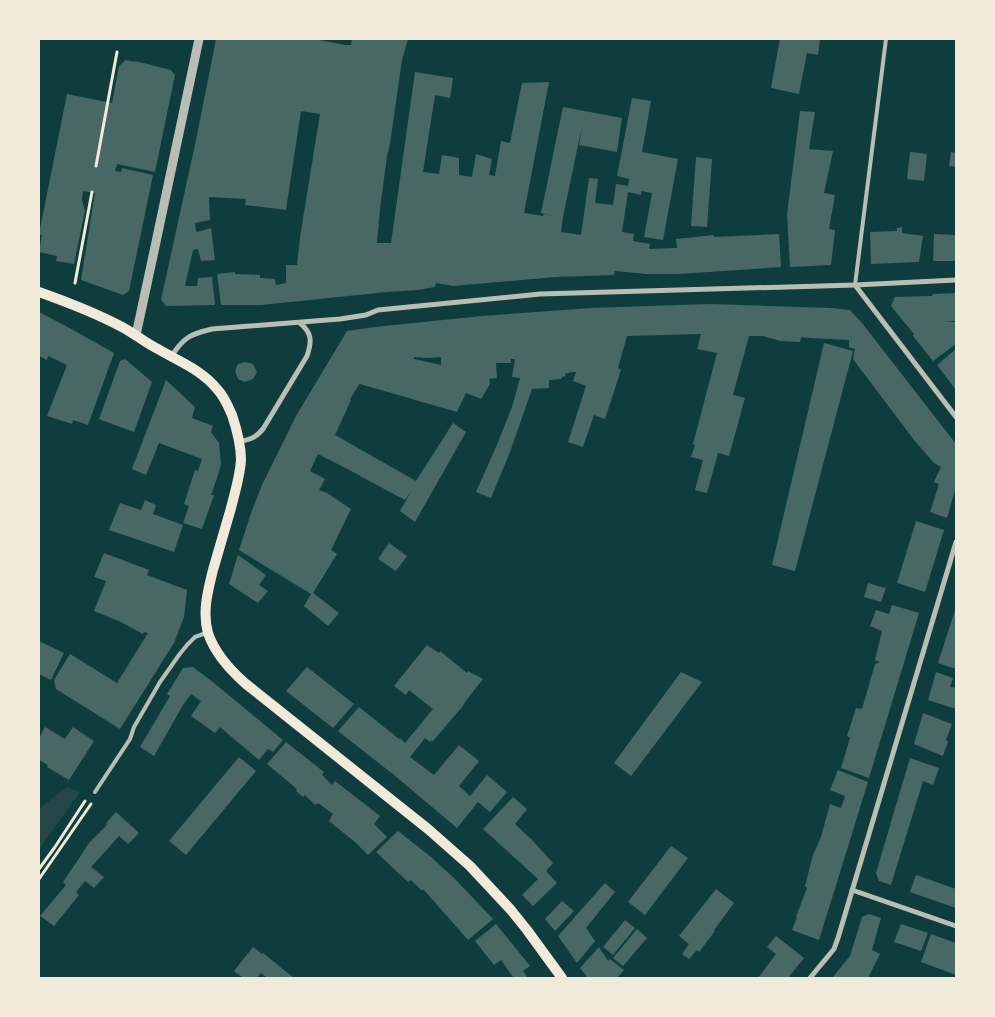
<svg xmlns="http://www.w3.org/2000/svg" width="995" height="1017" font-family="'Nunito Sans',sans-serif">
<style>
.green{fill:#244646}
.building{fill:#486865;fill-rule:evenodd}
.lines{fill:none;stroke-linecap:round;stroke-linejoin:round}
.path{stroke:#f1e9da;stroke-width:3}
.service{stroke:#b8beb3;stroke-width:4}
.minor{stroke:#b8beb3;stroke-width:5}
.tertiary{stroke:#b8beb3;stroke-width:9}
.secondary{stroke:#f1e9da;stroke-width:10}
</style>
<rect width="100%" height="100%" fill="#0f3d3e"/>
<!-- green -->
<polygon class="green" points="67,787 80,792 39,849 39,809"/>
<!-- building -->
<g class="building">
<polygon points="216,39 314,39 345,45 351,45 352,39 408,39 402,60 390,144 387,156 380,209 377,243 391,243 415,72 453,78 450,98 435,95 423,172 439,174 442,155 459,158 459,175 472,177 476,154 492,159 489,175 495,176 501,141 510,143 522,83 549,82 524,213 543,216 544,214 555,216 541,213 563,107 622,118 617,152 579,145 582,126 563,217 561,232 581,235 589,178 598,179 595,203 613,205 616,184 628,186 629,179 617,176 632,98 651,101 642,152 678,159 663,240 644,237 652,193 641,191 641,195 628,192 622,232 634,234 633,241 650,244 649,249 677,248 676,239 714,235 714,237 779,234 781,267 679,274 647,274 615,271 614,275 555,277 453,286 436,283 435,287 418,290 387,292 261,305 221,305 217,274 235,272 235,274 260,275 260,278 275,279 276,285 286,283 286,265 297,265 300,237 320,114 301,111 286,210 245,205 246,199 209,197 210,220 195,223 196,231 197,232 211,228 215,260 201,261 198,249 193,250 185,286 197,286 198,278 212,277 215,305 166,306 161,300 196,140"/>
<polygon points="780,39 820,39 818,55 807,53 799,94 771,88"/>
<polygon points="126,60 135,62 135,61 171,70 175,75 155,172 117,164 115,171 121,172 122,168 153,175 129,291 123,295 81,280 95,193 83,191 82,200 85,211 74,264 56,261 57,256 39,252 42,235 39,234 67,94 112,103 119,66"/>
<polygon points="800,111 815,112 809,149 833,151 824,193 835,195 829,229 835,230 831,265 790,267 787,214"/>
<polygon points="910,152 927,154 924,181 907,179"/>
<polygon points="951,152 956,153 956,167 949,166"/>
<polygon points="696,157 712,159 707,227 691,226"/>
<polygon points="902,227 902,233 923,236 919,262 871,264 870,232 897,231 897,228"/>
<polygon points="934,234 956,235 956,261 933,261"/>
<polygon points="956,293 956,321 944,322 956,322 956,344 933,361 913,336 914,334 891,306 895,297 932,296 933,294"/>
<path d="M710,304L831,308L850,310L862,323L956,444V487L947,518L930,512L939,484L934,482L941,467L934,463L914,440L853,359L855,349L849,347V340L809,338L801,337L800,342L780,341L763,336H749L733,395L745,398L729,456L718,453L707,493L695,490L703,460L691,457L695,445L693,444L717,353L697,349L701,334L627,336L618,368L621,370L605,419L594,415L583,447L568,442L586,386L573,381L576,372H570L569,373H566L565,376L562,377L561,379L549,380V388L532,389L510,452L491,498L476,492L496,447L512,407L520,378L512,377L515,359H511V363H496L497,378L489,379L490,384L481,399L466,393L457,412L360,384V383L350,399L351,400L335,435L416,481L453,423L466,432L415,522L400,511L412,490L405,500L360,476H361L318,454L310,471L325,479L319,490L327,493L351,509L331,550L337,554L313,593L339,613L328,626L304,606L311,594L239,550L251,513L262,485L296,416L347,331L375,327L482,316L591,308ZM414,357L427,358L441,357V365L414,359Z"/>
<polygon points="39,312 64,325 114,353 88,425 73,420 72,424 47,416 67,365 48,356 47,360 39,356"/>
<polygon points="824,343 853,351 795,571 772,565"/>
<polygon points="956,349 956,390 937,365"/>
<polygon points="125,359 152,382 134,432 99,419 120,361"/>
<polygon points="245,362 253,364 257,372 253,379 245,382 238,379 235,371 238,364"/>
<polygon points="166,380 195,407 192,418 213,426 211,432 219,443 221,464 217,478 211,495 214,495 202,529 183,523 189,506 184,504 195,470 198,471 202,459 159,443 146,475 132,469"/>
<polygon points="145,500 156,505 153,514 183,525 174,552 109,530 120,503 141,510"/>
<polygon points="916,521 944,530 925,592 897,583"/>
<polygon points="389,543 407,556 396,571 378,559"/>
<polygon points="104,553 149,570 147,575 187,590 184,617 174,643 120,729 56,689 54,680 70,654 117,683 148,633 144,632 143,634 121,622 94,611 106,581 94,577"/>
<polygon points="238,555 266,575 259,585 268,591 258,603 229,584"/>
<polygon points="868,583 886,588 881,602 864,597"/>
<polygon points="892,605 919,613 869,778 841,768 850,738 847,736 856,708 862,709 875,664 880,662 875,660 882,631 870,626 876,610 889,614"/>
<polygon points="956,607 956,669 938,663"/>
<polygon points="39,641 64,653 51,680 39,674"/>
<polygon points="427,645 439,653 440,651 467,673 468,671 483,679 465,702 463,706 432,742 431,740 430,742 425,738 410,757 434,775 459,745 479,761 459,786 470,796 487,775 507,792 490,812 478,802 457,828 394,775 338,731 359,707 399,739 400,738 405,743 433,709 409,690 406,695 394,686"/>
<polygon points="193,667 214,683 283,740 273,752 268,749 259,760 220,727 215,733 191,716 201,701 191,694 183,705 154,756 140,747 170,696 167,694 183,668"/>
<polygon points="307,667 354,704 333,728 286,691"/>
<polygon points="681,672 702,682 631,776 614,763"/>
<polygon points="936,672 953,678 950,687 956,688 956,709 928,700"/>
<polygon points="923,713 952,724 946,740 948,742 943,756 914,744"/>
<polygon points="45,727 65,739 73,727 94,741 69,780 47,767 48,765 39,760 39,738"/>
<polygon points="286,742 324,772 322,775 332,785 335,781 380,816 374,824 387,837 368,855 355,842 329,821 333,814 318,803 315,805 305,795 303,797 296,791 297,789 267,764"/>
<polygon points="239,757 256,771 186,855 169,841"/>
<polygon points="910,758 939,768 933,785 923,781 891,885 879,881 876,873"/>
<polygon points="838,770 868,782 819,940 792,930 797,917 796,917 807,888 805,886 813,855 821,837 830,804 841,808 845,796 830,790"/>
<polygon points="513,797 527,809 515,824 532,840 553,863 546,871 557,883 533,906 522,895 538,879 483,829"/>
<polygon points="116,812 139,833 128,844 119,836 103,854 91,867 104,877 94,888 85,881 76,892 79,895 54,926 40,916 66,885 63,882 80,857 89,843 107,825 106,823"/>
<polygon points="398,831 431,857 454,878 493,919 468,940 424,890 421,890 411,880 408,882 376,852"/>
<polygon points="671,846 688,858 645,915 628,902"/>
<polygon points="916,875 956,889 956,908 910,892"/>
<polygon points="605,883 615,892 586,928 595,941 577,963 558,936"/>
<polygon points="716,889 734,903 714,930 715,931 699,952 697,950 689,959 682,954 689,944 679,936"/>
<polygon points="562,901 574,911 555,931 545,919"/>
<polygon points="869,914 881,918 872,950 880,954 868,978 832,978 850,956 862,917"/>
<polygon points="625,920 635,928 613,955 603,947"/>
<polygon points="496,924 530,966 523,971 528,978 512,978 513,977 501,960 494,965 475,941"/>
<polygon points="901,924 928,933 921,951 894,942"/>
<polygon points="637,929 647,938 623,966 613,958"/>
<polygon points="931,934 956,943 956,975 921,962"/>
<polygon points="776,936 804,958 788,978 758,978 776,954 767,947"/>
<polygon points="253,947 262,954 263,953 294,978 267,978 261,973 257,978 243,978 234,971"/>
<polygon points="599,947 608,961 610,959 624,970 617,978 588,978 580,968"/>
</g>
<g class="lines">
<!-- path -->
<g class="path">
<polyline points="96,166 117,52"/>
<polyline points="75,283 92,192"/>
<polyline points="39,869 55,847 85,801"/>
<polyline points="39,879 91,804"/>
</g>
<!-- service -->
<g class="service">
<polyline points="855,285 886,39"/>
<polyline points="95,792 130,739 134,727 160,682 179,655 187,645 195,637 206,633"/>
</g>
<!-- minor -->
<g class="minor">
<polyline points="855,285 956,417"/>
<path d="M171,357C183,338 190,334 212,329L340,319L366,315L378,310L540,294L855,285L956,280"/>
<path d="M240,441C251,440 256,437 263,429L307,356C312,341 312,333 300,323"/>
<polyline points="852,890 956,926"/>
<polyline points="810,978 834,949 838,938 956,542"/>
</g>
<!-- tertiary -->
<polyline class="tertiary" points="136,335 156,242 199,39"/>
<!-- secondary -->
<path class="secondary" d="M39,292C67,302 96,313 122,327C135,334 146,343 158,349C178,361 202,370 217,389C224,396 228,406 232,415C237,430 241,444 241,460C240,476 235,492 231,508C225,528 219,549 213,570C208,590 202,612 208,633C215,654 230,670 246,684L428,829L470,866L511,910L527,930L562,978"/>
</g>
<!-- border -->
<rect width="995" height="1017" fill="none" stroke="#f1e9da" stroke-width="80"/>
</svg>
